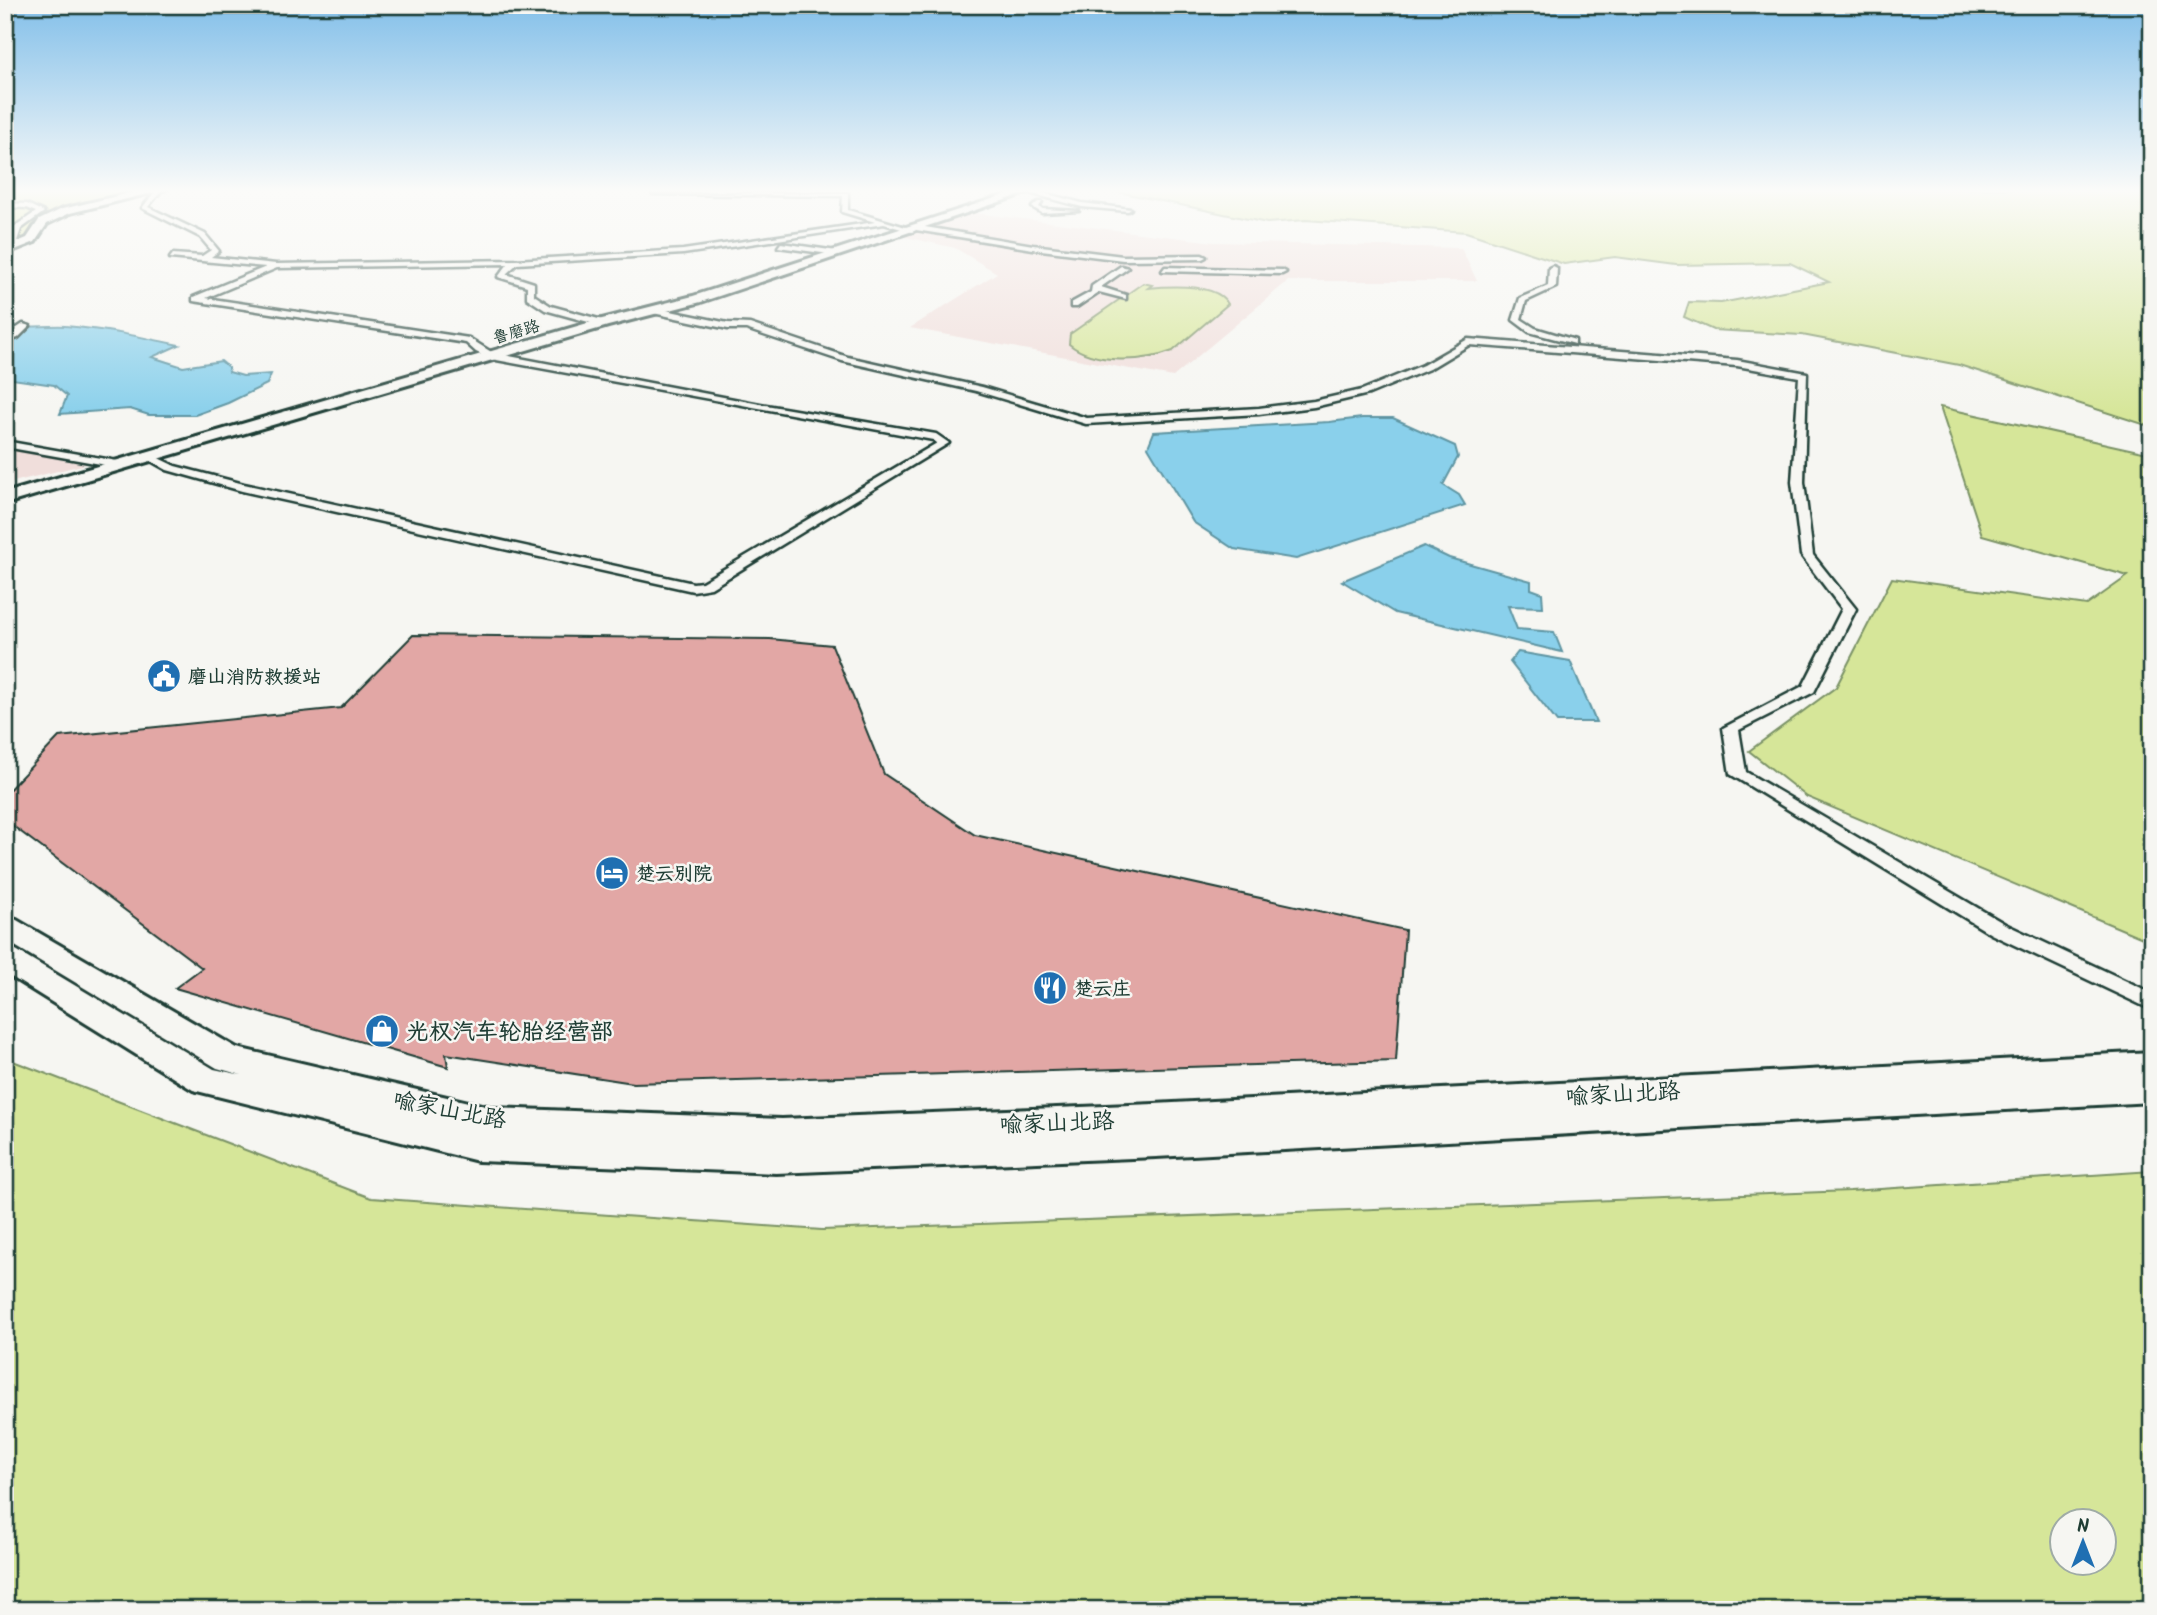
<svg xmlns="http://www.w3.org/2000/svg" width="2157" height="1615" font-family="Kalam,'LXGW WenKai TC',sans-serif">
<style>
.built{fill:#f0dedb}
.green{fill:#d6e699;stroke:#7a9266;stroke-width:2;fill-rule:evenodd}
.water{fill:#8ad0eb;stroke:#5f95a2;stroke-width:2}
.building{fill:#e2a7a5;stroke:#1f3d34;stroke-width:2}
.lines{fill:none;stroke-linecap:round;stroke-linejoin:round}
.street-casing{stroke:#1f3d34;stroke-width:5}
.secondary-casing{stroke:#1f3d34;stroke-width:6}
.street{fill:#f6f6f2;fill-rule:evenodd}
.secondary{fill:#f6f6f2;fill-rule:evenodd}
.labels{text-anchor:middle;stroke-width:5;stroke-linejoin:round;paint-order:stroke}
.far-street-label{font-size:16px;fill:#1f3d34;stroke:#f6f6f2}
.poi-label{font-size:19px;font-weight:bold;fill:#1f3d34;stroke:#f6f6f2;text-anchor:start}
.near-poi-label{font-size:23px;font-weight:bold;fill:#1f3d34;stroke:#f6f6f2;text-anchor:start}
.near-street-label{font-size:23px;fill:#1f3d34;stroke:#f6f6f2}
</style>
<rect width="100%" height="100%" fill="#f6f6f2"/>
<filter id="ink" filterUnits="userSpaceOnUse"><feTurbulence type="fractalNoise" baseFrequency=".0143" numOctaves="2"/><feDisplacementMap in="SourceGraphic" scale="14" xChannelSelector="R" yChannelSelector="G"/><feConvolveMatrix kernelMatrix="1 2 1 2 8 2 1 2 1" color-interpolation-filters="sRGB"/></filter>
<g filter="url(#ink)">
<!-- built -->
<g class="built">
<polygon points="974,213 1214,242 1461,248 1477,281 1288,281 1173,377 910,328 997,273 955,248 901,236"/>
<polygon points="5,448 86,464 5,484"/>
</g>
<!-- green -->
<g class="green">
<polygon points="5,189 148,189 61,210 32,226 27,237 20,242 5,247"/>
<polygon points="1104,189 2152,189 2152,427 1959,365 1802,335 1713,330 1684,317 1689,302 1721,303 1829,282 1790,263 1676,265 1615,257 1564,264 1466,232 1306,220 1267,223"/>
<path d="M1143,283L1152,285L1148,288C1169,286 1217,283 1228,304L1173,351C1144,362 1094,365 1069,344L1070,334Z"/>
<polygon points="1940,407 2152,454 2152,942 1807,797 1749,751 1836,687 1892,578 2087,605 2128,576 1982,535"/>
<path d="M5,1058L371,1198L822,1230L1850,1191L2152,1171V1610H5ZM2104,1520V1562H2062V1520Z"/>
</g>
<!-- water -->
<g class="water">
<path d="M5,325C26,329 45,325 65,326C104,329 142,337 179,345L152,357L183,367L221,361L228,367L229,372L243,376L271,374L267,384L228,403L195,415H149L130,409L60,414L67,396L54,385L5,378Z"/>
<polygon points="1362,418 1393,418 1455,446 1458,457 1443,485 1459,495 1465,505 1296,559 1234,549 1193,522 1148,447 1154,432 1329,422"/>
<polygon points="1424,546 1449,558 1531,581 1531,589 1542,593 1543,607 1508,606 1517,629 1554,632 1562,652 1395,613 1342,581"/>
<polygon points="1518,652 1570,661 1596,722 1557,722 1510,662"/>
</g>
<!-- building -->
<polygon class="building" points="413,635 770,639 832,645 884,774 975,835 1405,930 1396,1061 633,1083 446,1054 448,1067 175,988 202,968 5,820 5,794 59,737 341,708"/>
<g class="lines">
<!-- street casing -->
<g class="street-casing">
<g id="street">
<polygon points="157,189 163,189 148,207 205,234 219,251 211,257 276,264 515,260 683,250 875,222 842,212 843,196 652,194 848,193 848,210 916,230 912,232 884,224 683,254 517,264 506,274 534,283 534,295 551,306 606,321 606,325 603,326 545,310 527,298 527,286 498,277 508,264 277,268 206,298 469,338 493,353 760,404 936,434 949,443 711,588 693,591 242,491 167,470 144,457 150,454 175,466 244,484 693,583 702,582 937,443 933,440 491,359 476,352 466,343 193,301 193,297 266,267 170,258 173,254 202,256 211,250 200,237 142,208"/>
<polygon points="1028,189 1082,203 1131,209 1128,211 1082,207 1026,192"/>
<polygon points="1038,202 1042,202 1039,207 1043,209 1079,211 1042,213 1032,207"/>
<polygon points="5,203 27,204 44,212 21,229 17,241 28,241 28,245 12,246 8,244 15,226 36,212 26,208 5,207"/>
<polygon points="919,226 1033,245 1123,256 1202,255 1206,257 1202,259 1123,260 1033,249 916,230"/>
<polygon points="781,243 837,251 841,253 837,255 778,247"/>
<polygon points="1121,266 1128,268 1101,287 1126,295 1126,299 1099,292 1077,307 1071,307 1071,303 1091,292 1092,286"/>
<polygon points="1553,266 1557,268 1556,287 1526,301 1521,319 1535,328 1575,340 1575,344 1529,332 1513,320 1520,298 1548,286 1549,268"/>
<polygon points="1165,267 1282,270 1286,272 1282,274 1162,271"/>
<polygon points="656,308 728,323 750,324 848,357 982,387 1087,418 1259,408 1314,401 1362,390 1423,365 1468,339 1737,360 1807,373 1804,482 1813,555 1856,609 1814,692 1739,730 1746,772 2005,924 2152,993 2152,1010 1991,934 1730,774 1723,728 1803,686 1842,609 1801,555 1792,482 1799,377 1737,366 1469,345 1429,369 1369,394 1314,407 1259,414 1086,424 976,391 842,361 746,329 728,329 653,313"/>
<polygon points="23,324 30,326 18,338 5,342 5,336"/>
<polygon points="5,441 123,462 129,465 123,468 5,447"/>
</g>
</g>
<!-- secondary casing -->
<g class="secondary-casing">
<g id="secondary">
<polygon points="147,189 167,189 70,213 47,224 35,242 5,254 5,247 27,238 39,220 62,209"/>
<polygon points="1023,189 1038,189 701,302 608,326 5,504 5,493 598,320 693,296"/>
<polygon points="5,916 15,919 237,1048 494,1108 782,1119 1154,1104 2152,1052 2152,1102 1156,1157 776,1173 478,1161 193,1090 5,973 5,947 16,950 214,1069 242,1075 217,1068 5,940"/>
</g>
</g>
<!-- street -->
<use href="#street" class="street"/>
<!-- secondary -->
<use href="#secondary" class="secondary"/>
</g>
</g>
<!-- sky -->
<linearGradient id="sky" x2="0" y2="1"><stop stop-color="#82bfe9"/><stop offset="0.46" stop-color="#fbfbf9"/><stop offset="1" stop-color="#fbfbf9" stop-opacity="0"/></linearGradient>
<rect width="2157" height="415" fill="url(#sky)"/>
<!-- icons -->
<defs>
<g id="civic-disc" transform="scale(1.75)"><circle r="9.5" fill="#1f6fb2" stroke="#f6f6f2"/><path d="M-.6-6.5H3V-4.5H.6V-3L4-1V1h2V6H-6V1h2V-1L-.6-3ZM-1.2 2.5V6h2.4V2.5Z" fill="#fff"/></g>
<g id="hotel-disc" transform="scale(1.75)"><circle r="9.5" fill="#1f6fb2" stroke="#f6f6f2"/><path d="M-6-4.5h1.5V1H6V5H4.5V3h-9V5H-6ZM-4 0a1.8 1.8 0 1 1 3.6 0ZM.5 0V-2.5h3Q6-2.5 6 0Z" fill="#fff"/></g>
<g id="restaurant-disc" transform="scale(1.75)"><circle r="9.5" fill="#1f6fb2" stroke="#f6f6f2"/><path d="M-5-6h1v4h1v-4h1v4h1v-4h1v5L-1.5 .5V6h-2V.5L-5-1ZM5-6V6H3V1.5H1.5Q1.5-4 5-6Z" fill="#fff"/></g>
<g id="shop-disc" transform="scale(1.75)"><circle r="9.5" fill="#1f6fb2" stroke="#f6f6f2"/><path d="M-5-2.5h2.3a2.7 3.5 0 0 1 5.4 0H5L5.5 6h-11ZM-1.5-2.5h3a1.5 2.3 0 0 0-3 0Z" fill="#fff"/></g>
</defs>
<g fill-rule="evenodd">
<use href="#civic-disc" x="164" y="676"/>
<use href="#hotel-disc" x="612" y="873"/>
<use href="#restaurant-disc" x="1050" y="988"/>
<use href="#shop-disc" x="382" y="1031"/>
</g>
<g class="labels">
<!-- far-street labels -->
<g class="far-street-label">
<text transform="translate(516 331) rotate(-16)" y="6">鲁磨路</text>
</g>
<!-- poi labels -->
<g class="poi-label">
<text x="188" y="683">磨山消防救援站</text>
<text x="636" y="880">楚云别院</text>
<text x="1074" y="995">楚云庄</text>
</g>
<!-- near-poi labels -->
<g class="near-poi-label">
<text x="406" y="1039">光权汽车轮胎经营部</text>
</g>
<!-- near-street labels -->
<g class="near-street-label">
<text transform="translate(1623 1093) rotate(-3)" y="8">喻家山北路</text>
<text transform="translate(450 1109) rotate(11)" y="8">喻家山北路</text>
<text transform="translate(1057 1122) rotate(-2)" y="8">喻家山北路</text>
</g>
</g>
<!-- margin -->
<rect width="2157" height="1615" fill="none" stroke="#f6f6f2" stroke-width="28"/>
<rect x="14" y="14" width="2129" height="1587" fill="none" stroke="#1f3d34" stroke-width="2.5" filter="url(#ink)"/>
<!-- north arrow -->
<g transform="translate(2083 1542)"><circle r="33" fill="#f6f6f2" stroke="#a0aca6" stroke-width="2"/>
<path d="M0-5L12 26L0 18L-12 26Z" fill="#1f6fb2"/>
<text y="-10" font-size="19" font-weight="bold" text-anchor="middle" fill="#1f3d34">N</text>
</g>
</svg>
